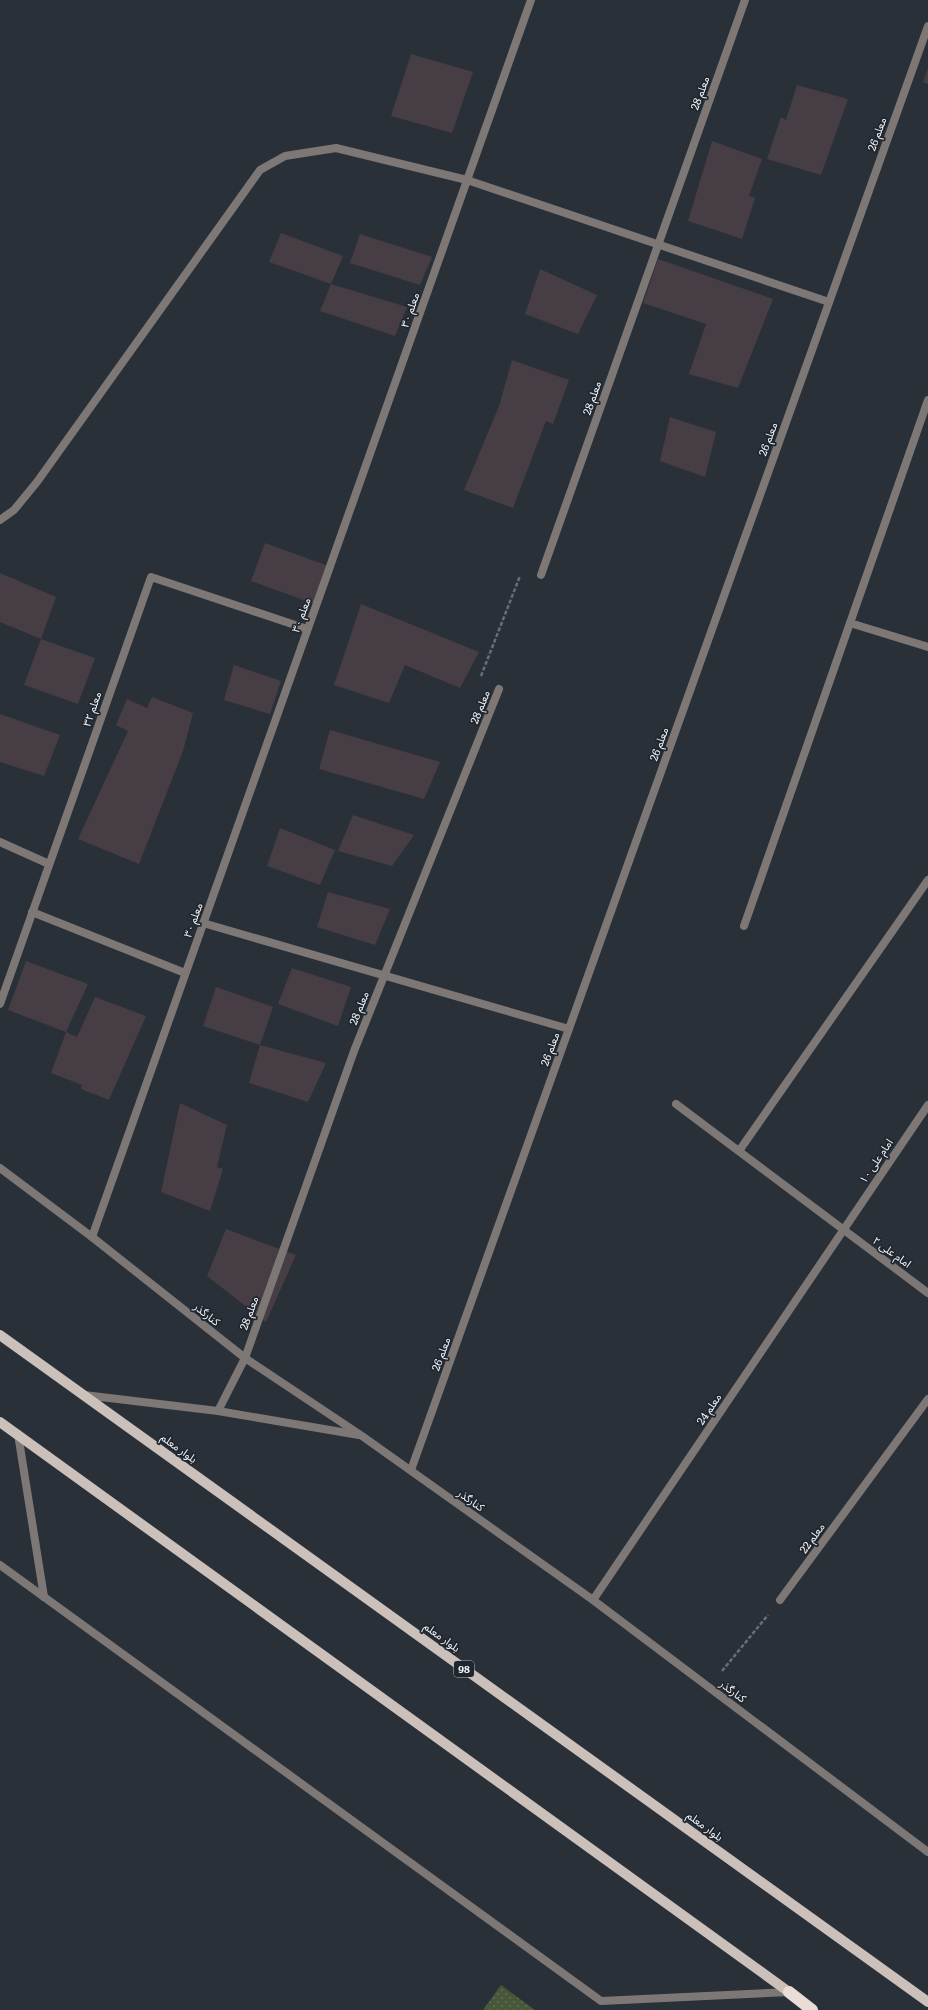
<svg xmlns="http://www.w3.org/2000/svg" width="928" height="2010" font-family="Literata,'Noto Sans Arabic',serif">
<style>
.grass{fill:url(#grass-dots)}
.building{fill:#473d45}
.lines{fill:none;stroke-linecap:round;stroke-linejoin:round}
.path{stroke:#686e75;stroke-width:2.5;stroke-dasharray:4 2;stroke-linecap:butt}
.street{stroke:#7d7875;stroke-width:8}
.primary{stroke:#cbc0ba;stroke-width:10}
.highway{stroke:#eaddd5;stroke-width:12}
.labels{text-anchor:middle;stroke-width:3.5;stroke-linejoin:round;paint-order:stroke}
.shield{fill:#1f262e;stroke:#b1b6bd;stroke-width:1}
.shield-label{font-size:10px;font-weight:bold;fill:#f0f4fa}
.street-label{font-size:11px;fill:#f0f4fa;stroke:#1f262e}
</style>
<defs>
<pattern id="grass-dots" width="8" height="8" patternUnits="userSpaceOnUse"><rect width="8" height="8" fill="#48563a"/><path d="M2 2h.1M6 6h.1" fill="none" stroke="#636f57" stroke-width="1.8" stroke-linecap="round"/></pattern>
</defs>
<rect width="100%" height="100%" fill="#293038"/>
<!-- grass -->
<polygon class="grass" points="501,1985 535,2010 483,2010"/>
<!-- building -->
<g class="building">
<polygon points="411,54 473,72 452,133 391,116"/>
<polygon points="928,68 928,84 923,82"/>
<polygon points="797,85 848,99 821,175 767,159 781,117 786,120"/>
<polygon points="712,141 762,159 749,196 755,198 742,239 688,221"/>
<polygon points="281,233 343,256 331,284 269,262"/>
<polygon points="360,234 432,257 420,285 350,263"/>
<polygon points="658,259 773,299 738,388 689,374 706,324 643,303"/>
<polygon points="540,269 597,295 578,334 525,314"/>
<polygon points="331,284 407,307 395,336 320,311"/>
<polygon points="512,360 569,380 553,424 546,421 513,508 464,490 499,406"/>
<polygon points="670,417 716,432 705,477 660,461"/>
<polygon points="265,543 334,568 320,606 251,581"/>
<polygon points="0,573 56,597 41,639 0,622"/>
<polygon points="361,604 479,652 460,688 405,665 389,703 334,685"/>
<polygon points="41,639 95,658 78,704 24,685"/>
<polygon points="234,665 281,681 270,714 224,700"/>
<polygon points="152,697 193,713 183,751 139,864 78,839 128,731 116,725 127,699 147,708"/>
<polygon points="0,714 60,735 44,776 0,762"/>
<polygon points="330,730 440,762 424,799 319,769"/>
<polygon points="353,815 414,835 392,866 338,851"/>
<polygon points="280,828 335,850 320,885 267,866"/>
<polygon points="328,892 390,909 375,945 317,927"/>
<polygon points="26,961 88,984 66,1032 8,1010"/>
<polygon points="292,968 351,987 338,1026 278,1004"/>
<polygon points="216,987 273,1007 260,1045 203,1026"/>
<polygon points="95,997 146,1016 109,1100 81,1089 82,1085 51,1073 66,1032 77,1037"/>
<polygon points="260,1045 326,1063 308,1102 249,1083"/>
<polygon points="180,1103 227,1125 217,1167 223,1169 210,1211 161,1192"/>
<polygon points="226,1229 296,1255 266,1322 207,1276"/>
</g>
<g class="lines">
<!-- path -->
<g class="path">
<polyline points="481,676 520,576"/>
<polyline points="722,1671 768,1615"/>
</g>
<!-- street -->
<g class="street">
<polyline points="0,520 14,510 37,482 260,170 285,156 336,148 467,180 829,302"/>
<polyline points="541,575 745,0"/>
<polyline points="850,623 928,647"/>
<polyline points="0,842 49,864"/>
<polyline points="32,912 185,973"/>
<polyline points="203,923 569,1029"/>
<polyline points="744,926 928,400"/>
<polyline points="0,1004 151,577 307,629"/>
<polyline points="676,1104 928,1293"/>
<polyline points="739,1151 928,880"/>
<polyline points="0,1168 92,1237 245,1358 362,1436 593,1600 928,1852"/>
<polyline points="92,1237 531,0"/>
<polyline points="84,1395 218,1411 359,1435"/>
<polyline points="218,1411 245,1358 354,1051 499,689"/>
<polyline points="18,1434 44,1597"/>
<polyline points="411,1470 928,26"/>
<polyline points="0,1565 601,2001 789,1992"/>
<polyline points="593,1600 928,1105"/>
<polyline points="780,1600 928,1399"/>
</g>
<!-- primary -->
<g class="primary">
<polyline points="0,1335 928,2002"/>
<polyline points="0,1422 789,1992"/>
</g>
<!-- highway -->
<polyline class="highway" points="789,1992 812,2010"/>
</g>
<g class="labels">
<!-- shield labels -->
<rect class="shield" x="454" y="1661" width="20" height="16" rx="3"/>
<g class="shield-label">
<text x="464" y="1673">98</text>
</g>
<!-- street labels -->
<g class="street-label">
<text transform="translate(700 93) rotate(-70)" y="4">معلم 28</text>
<text transform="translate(877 134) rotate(-70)" y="4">معلم 26</text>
<text transform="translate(410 310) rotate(-71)" y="4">معلم ۳۰</text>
<text transform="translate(592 398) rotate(-71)" y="4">معلم 28</text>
<text transform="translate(768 439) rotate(-70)" y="4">معلم 26</text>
<text transform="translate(301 615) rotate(-70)" y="4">معلم ۳۰</text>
<text transform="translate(480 707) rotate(-68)" y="4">معلم 28</text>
<text transform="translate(92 709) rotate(-71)" y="4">معلم ۳۲</text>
<text transform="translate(659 744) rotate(-70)" y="4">معلم 26</text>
<text transform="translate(193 920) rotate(-70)" y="4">معلم ۳۰</text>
<text transform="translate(359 1008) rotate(-68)" y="4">معلم 28</text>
<text transform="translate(550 1049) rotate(-70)" y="4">معلم 26</text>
<text transform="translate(876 1161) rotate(-56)" y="4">امام علی ۱۰</text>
<text transform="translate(892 1252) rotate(36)" y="4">امام علی ۲</text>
<text transform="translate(249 1313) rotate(-70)" y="4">معلم 28</text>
<text transform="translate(207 1314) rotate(38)" y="4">کنارگذر</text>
<text transform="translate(441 1354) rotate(-70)" y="4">معلم 26</text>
<text transform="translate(709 1409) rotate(-56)" y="4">معلم 24</text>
<text transform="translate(179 1448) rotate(36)" y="4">بلوار معلم</text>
<text transform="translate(471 1500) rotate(35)" y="4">کنارگذر</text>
<text transform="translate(812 1538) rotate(-54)" y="4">معلم 22</text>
<text transform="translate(442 1637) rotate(36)" y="4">بلوار معلم</text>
<text transform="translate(733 1691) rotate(37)" y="4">کنارگذر</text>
<text transform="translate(705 1826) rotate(36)" y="4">بلوار معلم</text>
</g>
</g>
</svg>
